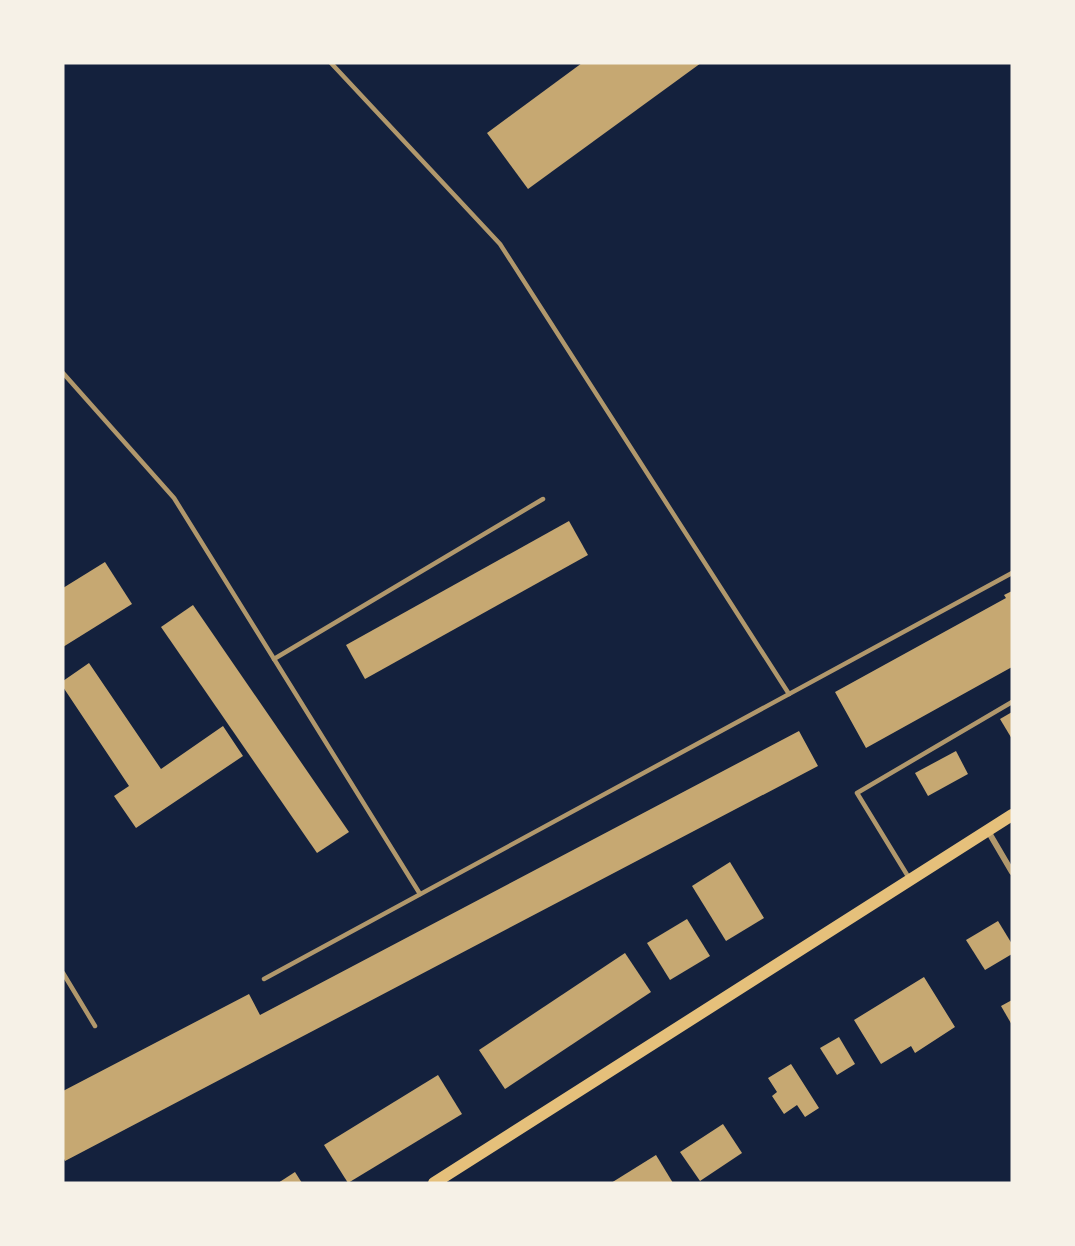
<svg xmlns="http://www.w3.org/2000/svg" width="1075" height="1246" font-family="Montserrat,sans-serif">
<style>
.building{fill:#c6a872}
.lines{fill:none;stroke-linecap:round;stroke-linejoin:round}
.service{stroke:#b1986c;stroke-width:4.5}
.minor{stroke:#b1986c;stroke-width:6}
.secondary{stroke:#e5c07b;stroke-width:12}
</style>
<rect width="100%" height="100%" fill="#14213d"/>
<!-- building -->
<g class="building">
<polygon points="582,63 701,63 528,189 487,133"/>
<polygon points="569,521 588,555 365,679 346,645"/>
<polygon points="105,562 132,604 63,647 63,588"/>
<polygon points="1012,591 1012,667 866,748 835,692 1006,598 1004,595"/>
<polygon points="193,605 349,832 317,853 161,627"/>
<polygon points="89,663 161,769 223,726 243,756 136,828 114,796 129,786 63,687 63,681"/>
<polygon points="1012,712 1012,739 1000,719"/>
<polygon points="799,731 818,766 65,1161 63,1157 63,1091 249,994 260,1015"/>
<polygon points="956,751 968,774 928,796 915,773"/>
<polygon points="730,862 764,918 726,941 692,886"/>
<polygon points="687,919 710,956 670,980 647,943"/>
<polygon points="998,921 1012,944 1012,954 985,970 966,940"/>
<polygon points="625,953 651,992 505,1089 479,1050"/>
<polygon points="924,977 955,1027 915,1053 911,1046 881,1064 854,1020"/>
<polygon points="1012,1000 1012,1025 1001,1006"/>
<polygon points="839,1037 855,1064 837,1075 820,1048"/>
<polygon points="791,1064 819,1108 805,1117 797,1105 784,1114 772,1096 777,1092 768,1078"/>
<polygon points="438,1075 462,1114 348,1183 324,1145"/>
<polygon points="723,1124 742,1153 700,1181 680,1152"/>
<polygon points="656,1155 673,1183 611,1183"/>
<polygon points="295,1172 302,1183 278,1183"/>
</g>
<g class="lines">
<!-- service -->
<g class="service">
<polyline points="331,63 500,244 789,694"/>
<polyline points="63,373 174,498 420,894"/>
<polyline points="274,659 543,499"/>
<polyline points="909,878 857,793 1012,702"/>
<polyline points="63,973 95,1026"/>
<polyline points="264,979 1012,573"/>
</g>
<!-- minor -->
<polyline class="minor" points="988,831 1012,872"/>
<!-- secondary -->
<polyline class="secondary" points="434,1183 1012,815"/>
</g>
<!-- border -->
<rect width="1075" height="1246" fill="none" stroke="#f6f1e7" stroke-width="129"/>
</svg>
